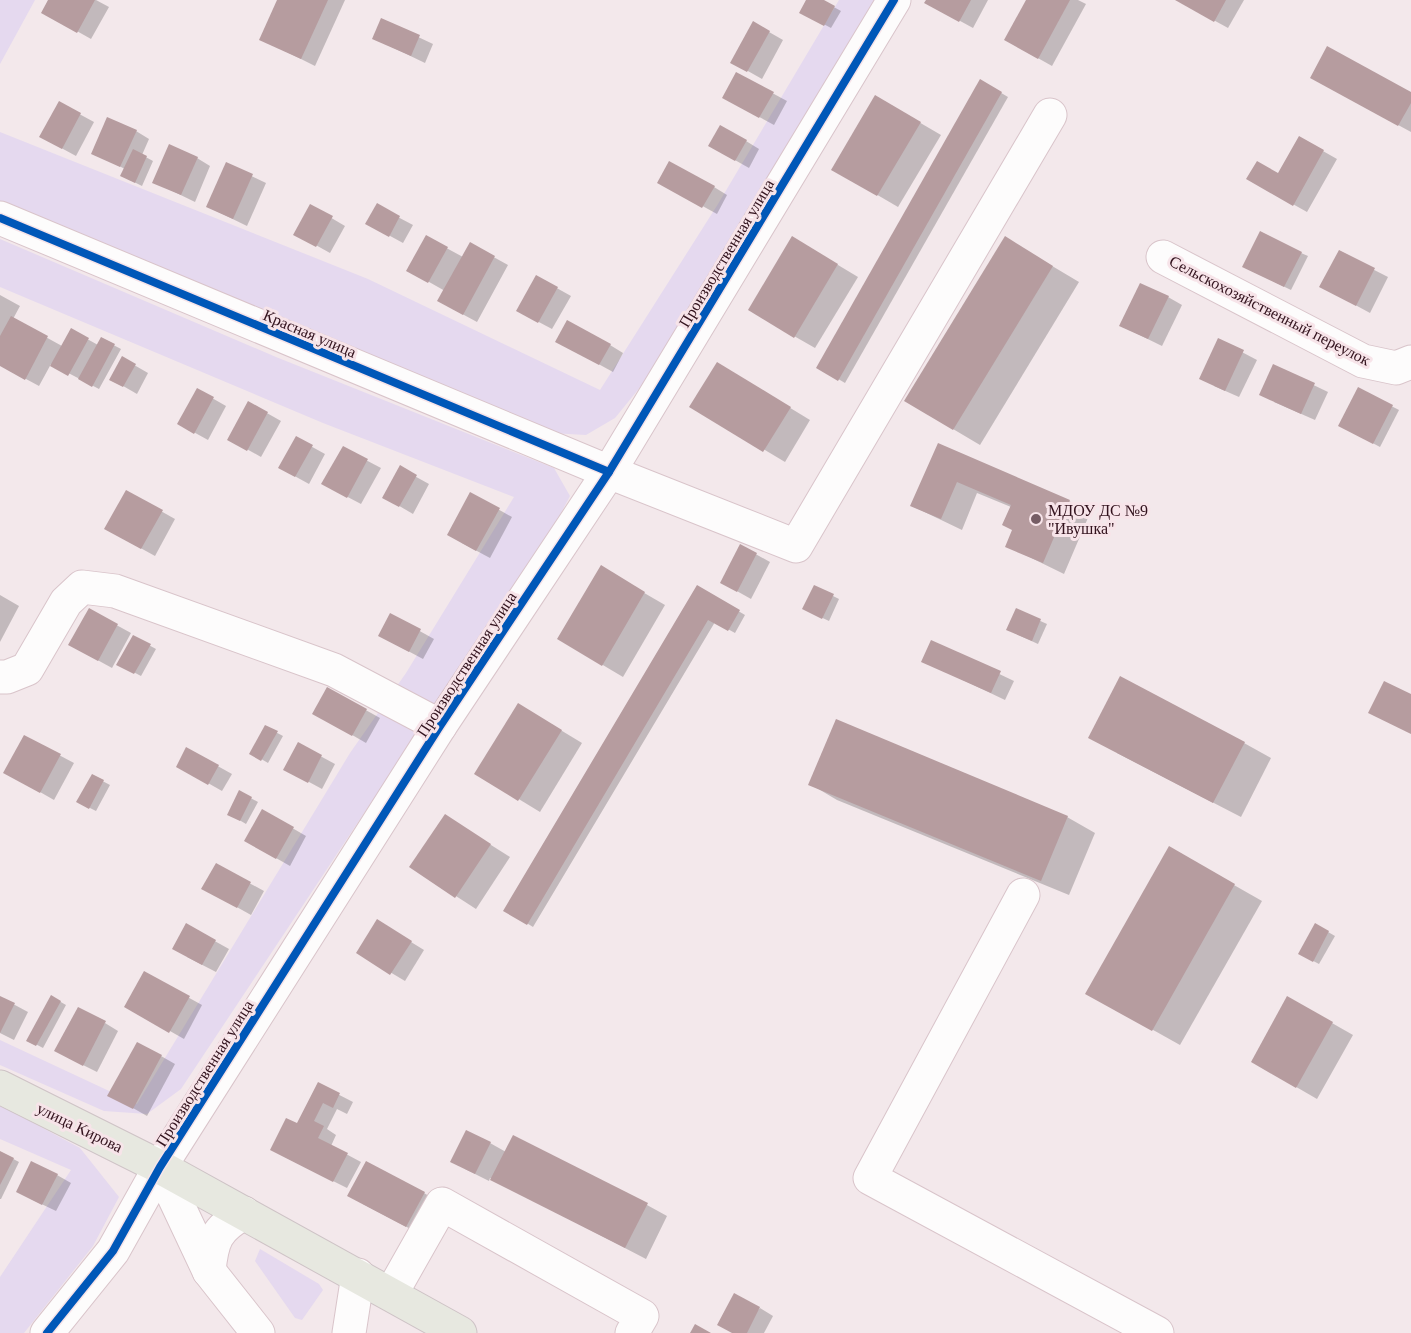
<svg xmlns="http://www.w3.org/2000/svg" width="1411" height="1333" font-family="Georgia,serif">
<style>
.green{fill:#e5d9ef}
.shadow{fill:#0003}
.building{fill:#b69c9f}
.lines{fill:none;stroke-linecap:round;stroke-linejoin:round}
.minor-casing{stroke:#d9c4ca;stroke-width:35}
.major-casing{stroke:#cec3c6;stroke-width:35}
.minor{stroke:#fdfcfc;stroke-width:33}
.major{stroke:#e7e8e0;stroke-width:33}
.cycleway-casing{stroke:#f7e4e9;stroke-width:11}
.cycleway{stroke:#0057b8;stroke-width:8}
.poi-dot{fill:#765d65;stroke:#f7e4e9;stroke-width:2}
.labels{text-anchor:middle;stroke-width:6;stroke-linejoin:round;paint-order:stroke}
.street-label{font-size:16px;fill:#32121d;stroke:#f7e4e9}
.poi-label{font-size:16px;fill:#32121d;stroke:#f7e4e9;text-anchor:start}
</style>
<rect width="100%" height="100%" fill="#f3e8eb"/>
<!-- green -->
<g class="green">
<polygon points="0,0 35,0 0,64"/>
<polygon points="839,0 877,0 646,380 615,418 586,435 550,433 0,203 0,132 368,279 600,390 718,204"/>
<polygon points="0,239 276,357 554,468 570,496 552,530 181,1089 147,1114 104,1111 0,1065 0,1040 137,1104 350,753 406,673 514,497 323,423 0,287"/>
<polygon points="0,1105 80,1148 119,1197 93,1246 24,1333 0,1333 0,1277 71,1170 0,1139"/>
<polygon points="260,1249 319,1284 323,1290 302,1320 295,1318 255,1261"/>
</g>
<!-- shadow -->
<g class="shadow">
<polygon points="49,0 96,0 109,7 91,39 43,12"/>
<polygon points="278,0 345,0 315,66 261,39"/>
<polygon points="808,0 821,0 841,11 831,28 801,12"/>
<polygon points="928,0 988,0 973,28 940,10"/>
<polygon points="1028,0 1078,0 1086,4 1052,66 1006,40"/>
<polygon points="1177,0 1244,0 1228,28"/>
<polygon points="382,20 433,44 425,63 373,38"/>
<polygon points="753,23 783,40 762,79 732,62"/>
<polygon points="737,74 787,101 774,125 737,105"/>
<polygon points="981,81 1008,97 845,383 818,367"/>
<polygon points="1332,89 1411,94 1411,132"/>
<polygon points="876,97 941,135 898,207 833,169"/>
<polygon points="59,103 94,122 76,156 41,137"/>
<polygon points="136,131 149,139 142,155 153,161 142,186 128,179 125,169 93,153"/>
<polygon points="1300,138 1337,159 1307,212 1248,179 1279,175"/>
<polygon points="746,141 759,149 749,168 710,146"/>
<polygon points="197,158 210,166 195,202 154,182"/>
<polygon points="227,164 266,183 247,226 208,207"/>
<polygon points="659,182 714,187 727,195 717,214"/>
<polygon points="311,206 345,226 330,253 296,234"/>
<polygon points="377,206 413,225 403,243 381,231"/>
<polygon points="426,237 463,257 470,244 508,265 477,322 453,309 445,291 408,270"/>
<polygon points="813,250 858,277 815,348 794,336"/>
<polygon points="1339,252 1388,277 1370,313 1335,294"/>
<polygon points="1301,253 1308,256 1291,290 1250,270"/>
<polygon points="1032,254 1079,282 980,445 953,429"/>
<polygon points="537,277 571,296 552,329 518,311"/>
<polygon points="0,295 20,306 13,319 62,346 71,330 98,345 102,339 121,349 99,389 51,364 39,386 0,365"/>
<polygon points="1168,297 1182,305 1162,346 1121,326"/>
<polygon points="1219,340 1257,360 1239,397 1214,386"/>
<polygon points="610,345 623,353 613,372 571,349"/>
<polygon points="122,358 148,373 137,394 111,379"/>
<polygon points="1274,366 1328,392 1315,420 1274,402"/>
<polygon points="738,376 810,420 785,462 691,406"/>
<polygon points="1358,389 1399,410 1380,447 1346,429"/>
<polygon points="198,390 226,406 208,440 179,424"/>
<polygon points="249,403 281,421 261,457 229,439"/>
<polygon points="296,438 325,454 309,484 280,468"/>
<polygon points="938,445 1069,501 1090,513 1064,574 1007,546 1014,530 1011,507 977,493 962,530 912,506"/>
<polygon points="343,448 381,468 361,504 323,484"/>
<polygon points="400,468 429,484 413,514 384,497"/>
<polygon points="127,492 175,519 155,556 106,529"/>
<polygon points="471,494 512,517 490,558 462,543"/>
<polygon points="741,546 770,562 751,599 735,590"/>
<polygon points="601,568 665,605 623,677 559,639"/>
<polygon points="698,587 745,615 735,633 715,622 533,927 506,910"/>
<polygon points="0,595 19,606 0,642"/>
<polygon points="833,596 839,599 829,621 810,612"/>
<polygon points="89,610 131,633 112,668 70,645"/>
<polygon points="1016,610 1047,624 1038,644 1014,633"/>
<polygon points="391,615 434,639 423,659 393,643"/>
<polygon points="134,637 156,649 141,676 118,664"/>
<polygon points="932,642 1014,681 1005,700 923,661"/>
<polygon points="328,689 380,718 366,743 314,713"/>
<polygon points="539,717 582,743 540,812 476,773"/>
<polygon points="836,721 1067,817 1095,833 1069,895 837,800 810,784"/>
<polygon points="266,727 283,736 268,763 251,753"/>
<polygon points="25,737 74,763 54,800 19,780"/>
<polygon points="1244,743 1271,758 1241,817 1117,753"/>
<polygon points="298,744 335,764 322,789 285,769"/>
<polygon points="187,749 232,774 222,791 178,766"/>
<polygon points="93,776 110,785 96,811 78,802"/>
<polygon points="240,792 258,802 246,824 229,814"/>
<polygon points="263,811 306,836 290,866 246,841"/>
<polygon points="445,816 510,857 476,909 411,867"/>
<polygon points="1169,848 1262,901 1180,1045 1087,993"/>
<polygon points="216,865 264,891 251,915 217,896"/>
<polygon points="377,921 424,950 405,981 358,953"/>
<polygon points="186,925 229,949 216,972 187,957"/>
<polygon points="1316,925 1335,936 1319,964 1300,954"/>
<polygon points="144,973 202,1005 184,1039 126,1006"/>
<polygon points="0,997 28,1012 14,1040 0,1033"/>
<polygon points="52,997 66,1005 43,1048 28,1040"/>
<polygon points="1288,998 1353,1035 1317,1099 1253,1062"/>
<polygon points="105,1023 118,1031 97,1072 69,1058"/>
<polygon points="161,1056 175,1064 147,1116 110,1095"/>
<polygon points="318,1084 353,1102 347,1114 337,1109 327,1129 336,1135 331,1146 361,1162 347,1188 285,1157"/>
<polygon points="490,1143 506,1152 647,1205 667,1216 646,1259 490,1178 489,1181 465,1169"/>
<polygon points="0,1152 19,1162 1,1199 0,1199"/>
<polygon points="57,1175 71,1183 56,1211 31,1199"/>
<polygon points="424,1193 437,1201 420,1234 363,1204"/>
<polygon points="760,1308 773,1316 764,1333 734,1333"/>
</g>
<!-- building -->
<g class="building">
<polygon points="48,0 95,0 77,33 41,13"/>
<polygon points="277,0 328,0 301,59 259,40"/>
<polygon points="806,0 824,0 835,6 824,26 799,13"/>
<polygon points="926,0 971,0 959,22 924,3"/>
<polygon points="1026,0 1070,0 1038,59 1004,40"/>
<polygon points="1175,0 1226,0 1214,22"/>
<polygon points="381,18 420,35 411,56 372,39"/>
<polygon points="753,21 770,31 747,72 730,63"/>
<polygon points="1327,46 1411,92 1411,103 1398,126 1310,78"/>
<polygon points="736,72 774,92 759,118 722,98"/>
<polygon points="980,79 1002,92 838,381 816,368"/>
<polygon points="875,95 921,122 877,196 831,170"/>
<polygon points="59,101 81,113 62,149 39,137"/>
<polygon points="107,117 137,130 120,167 91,154"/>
<polygon points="720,125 747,140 735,161 708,146"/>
<polygon points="1299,136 1324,150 1293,206 1246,179 1257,161 1278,173"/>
<polygon points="169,144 198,157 181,195 152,183"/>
<polygon points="133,149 147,156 135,183 120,176"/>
<polygon points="669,161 715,186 702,208 657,183"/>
<polygon points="226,162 253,174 233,219 206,207"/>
<polygon points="377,203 400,216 389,237 365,224"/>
<polygon points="310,204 333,216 316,247 293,235"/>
<polygon points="1260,231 1302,252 1284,287 1242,267"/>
<polygon points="426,235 448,247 428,283 406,271"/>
<polygon points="792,236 838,264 794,338 748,310"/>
<polygon points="1005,236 1053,266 953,430 904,401"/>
<polygon points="470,242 495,256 463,315 437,301"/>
<polygon points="1339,250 1375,268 1356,306 1319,287"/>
<polygon points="536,275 558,287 538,323 516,311"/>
<polygon points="1140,283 1169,296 1148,339 1119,326"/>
<polygon points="11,316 48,336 25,380 0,366 0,336"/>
<polygon points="567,320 611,344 599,365 555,342"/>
<polygon points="71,328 89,338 68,376 50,366"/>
<polygon points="101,337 115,344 92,387 78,379"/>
<polygon points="1218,338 1244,350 1225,391 1199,379"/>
<polygon points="122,356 136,364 123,387 109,380"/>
<polygon points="717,362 791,407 763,452 689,407"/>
<polygon points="1273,364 1315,383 1301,414 1259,395"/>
<polygon points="1358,387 1393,405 1373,444 1338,426"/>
<polygon points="197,388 214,397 194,434 177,424"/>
<polygon points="248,401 268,412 247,451 227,440"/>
<polygon points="296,436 313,445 295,477 278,468"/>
<polygon points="938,443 1070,500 1043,563 1005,547 1012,530 1002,525 1011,505 957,482 941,519 910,506"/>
<polygon points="343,446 368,459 347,498 321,484"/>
<polygon points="400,465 417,475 399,507 382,498"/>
<polygon points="126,490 163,510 141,549 104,529"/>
<polygon points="470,492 500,508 476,551 447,535"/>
<polygon points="740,544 757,553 737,592 720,583"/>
<polygon points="601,565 645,592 602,666 557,639"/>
<polygon points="697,585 740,610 728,631 708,620 527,925 503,911"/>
<polygon points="814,585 834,594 822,619 802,609"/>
<polygon points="89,608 118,624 98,661 68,645"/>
<polygon points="1016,608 1041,619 1032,641 1006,630"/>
<polygon points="390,613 421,629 409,652 378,636"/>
<polygon points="133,635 151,644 134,674 116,665"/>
<polygon points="931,640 1001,671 991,693 921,662"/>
<polygon points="1120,676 1245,742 1213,803 1088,738"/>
<polygon points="1384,681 1411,694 1411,734 1368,713"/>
<polygon points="327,687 367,709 352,736 312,714"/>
<polygon points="518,703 562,730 518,801 474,774"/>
<polygon points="836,719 1068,816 1041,881 808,785"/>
<polygon points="265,725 278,731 261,761 249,754"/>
<polygon points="24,735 61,754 40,793 3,773"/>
<polygon points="298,742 322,755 308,783 283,770"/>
<polygon points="186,747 219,765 208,785 176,767"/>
<polygon points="92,774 104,780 89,809 76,802"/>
<polygon points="239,790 252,797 240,821 227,815"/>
<polygon points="262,809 294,827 276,859 244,841"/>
<polygon points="445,814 491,844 455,898 409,867"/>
<polygon points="1169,846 1235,884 1152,1031 1085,994"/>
<polygon points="216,863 251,882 237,908 201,889"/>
<polygon points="377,919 412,941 390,975 356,953"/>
<polygon points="186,923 216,940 202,965 172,949"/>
<polygon points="1315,923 1329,931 1313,962 1298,954"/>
<polygon points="144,971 190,996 169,1033 124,1007"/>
<polygon points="51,995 61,1001 36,1046 26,1041"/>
<polygon points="0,996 15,1003 0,1033"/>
<polygon points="1287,996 1333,1022 1296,1088 1251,1062"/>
<polygon points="78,1007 106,1021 83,1066 54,1051"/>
<polygon points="137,1042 162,1055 133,1109 107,1096"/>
<polygon points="318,1082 340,1093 333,1108 323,1103 314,1121 324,1126 318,1138 348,1153 333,1182 270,1150 286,1118 297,1123"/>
<polygon points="466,1130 491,1142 475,1174 450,1162"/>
<polygon points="513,1135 648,1203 625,1248 490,1180"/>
<polygon points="0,1151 14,1158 0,1185"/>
<polygon points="31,1161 58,1174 42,1205 16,1192"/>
<polygon points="366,1161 425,1192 406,1227 347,1196"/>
<polygon points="734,1293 760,1307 747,1333 732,1333 717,1325"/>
<polygon points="695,1324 711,1333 690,1333"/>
</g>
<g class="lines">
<!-- minor casing -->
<g class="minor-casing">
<g id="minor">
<polyline points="0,218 609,472 796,546 1050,115"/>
<polyline points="1163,257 1363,361 1396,368 1411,362"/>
<polyline points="0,677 7,677 27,669 66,602 82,587 115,591 334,670 440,726"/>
<polyline points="1023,895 870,1178 1157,1333"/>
<polyline points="160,1167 209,1271 258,1333"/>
<path d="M209,1271C212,1240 216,1229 244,1213"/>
<polyline points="391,1294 442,1204 642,1316 632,1333"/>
<polyline points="47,1333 113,1251 160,1167 440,726 609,472 894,0"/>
<polyline points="349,1333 358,1275"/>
</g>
</g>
<!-- major casing -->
<g class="major-casing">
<polyline id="major" points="0,1087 160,1167 460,1333"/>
</g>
<!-- minor -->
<use href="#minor" class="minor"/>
<!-- major -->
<use href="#major" class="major"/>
<!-- cycleway casing -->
<g class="cycleway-casing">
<g id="cycleway">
<polyline points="0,218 609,472"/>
<polyline points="47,1333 113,1251 160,1167 440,726 609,472 894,0"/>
</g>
</g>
<!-- cycleway -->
<use href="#cycleway" class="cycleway"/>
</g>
<!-- markers -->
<circle class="poi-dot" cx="1036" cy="519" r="6"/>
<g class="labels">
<!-- street labels -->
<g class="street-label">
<text transform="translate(726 253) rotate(-59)" y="6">Производственная улица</text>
<text transform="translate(1270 310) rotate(27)" y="6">Сельскохозяйственный переулок</text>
<text transform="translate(310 333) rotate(23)" y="6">Красная улица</text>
<text transform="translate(466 664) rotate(-57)" y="6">Производственная улица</text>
<text transform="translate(204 1073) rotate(-58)" y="6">Производственная улица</text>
<text transform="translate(80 1127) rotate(26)" y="6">улица Кирова</text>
</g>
<!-- poi labels -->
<g class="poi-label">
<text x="1048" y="516">МДОУ ДС №9<tspan x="1048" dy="18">"Ивушка"</tspan></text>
</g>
</g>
</svg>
